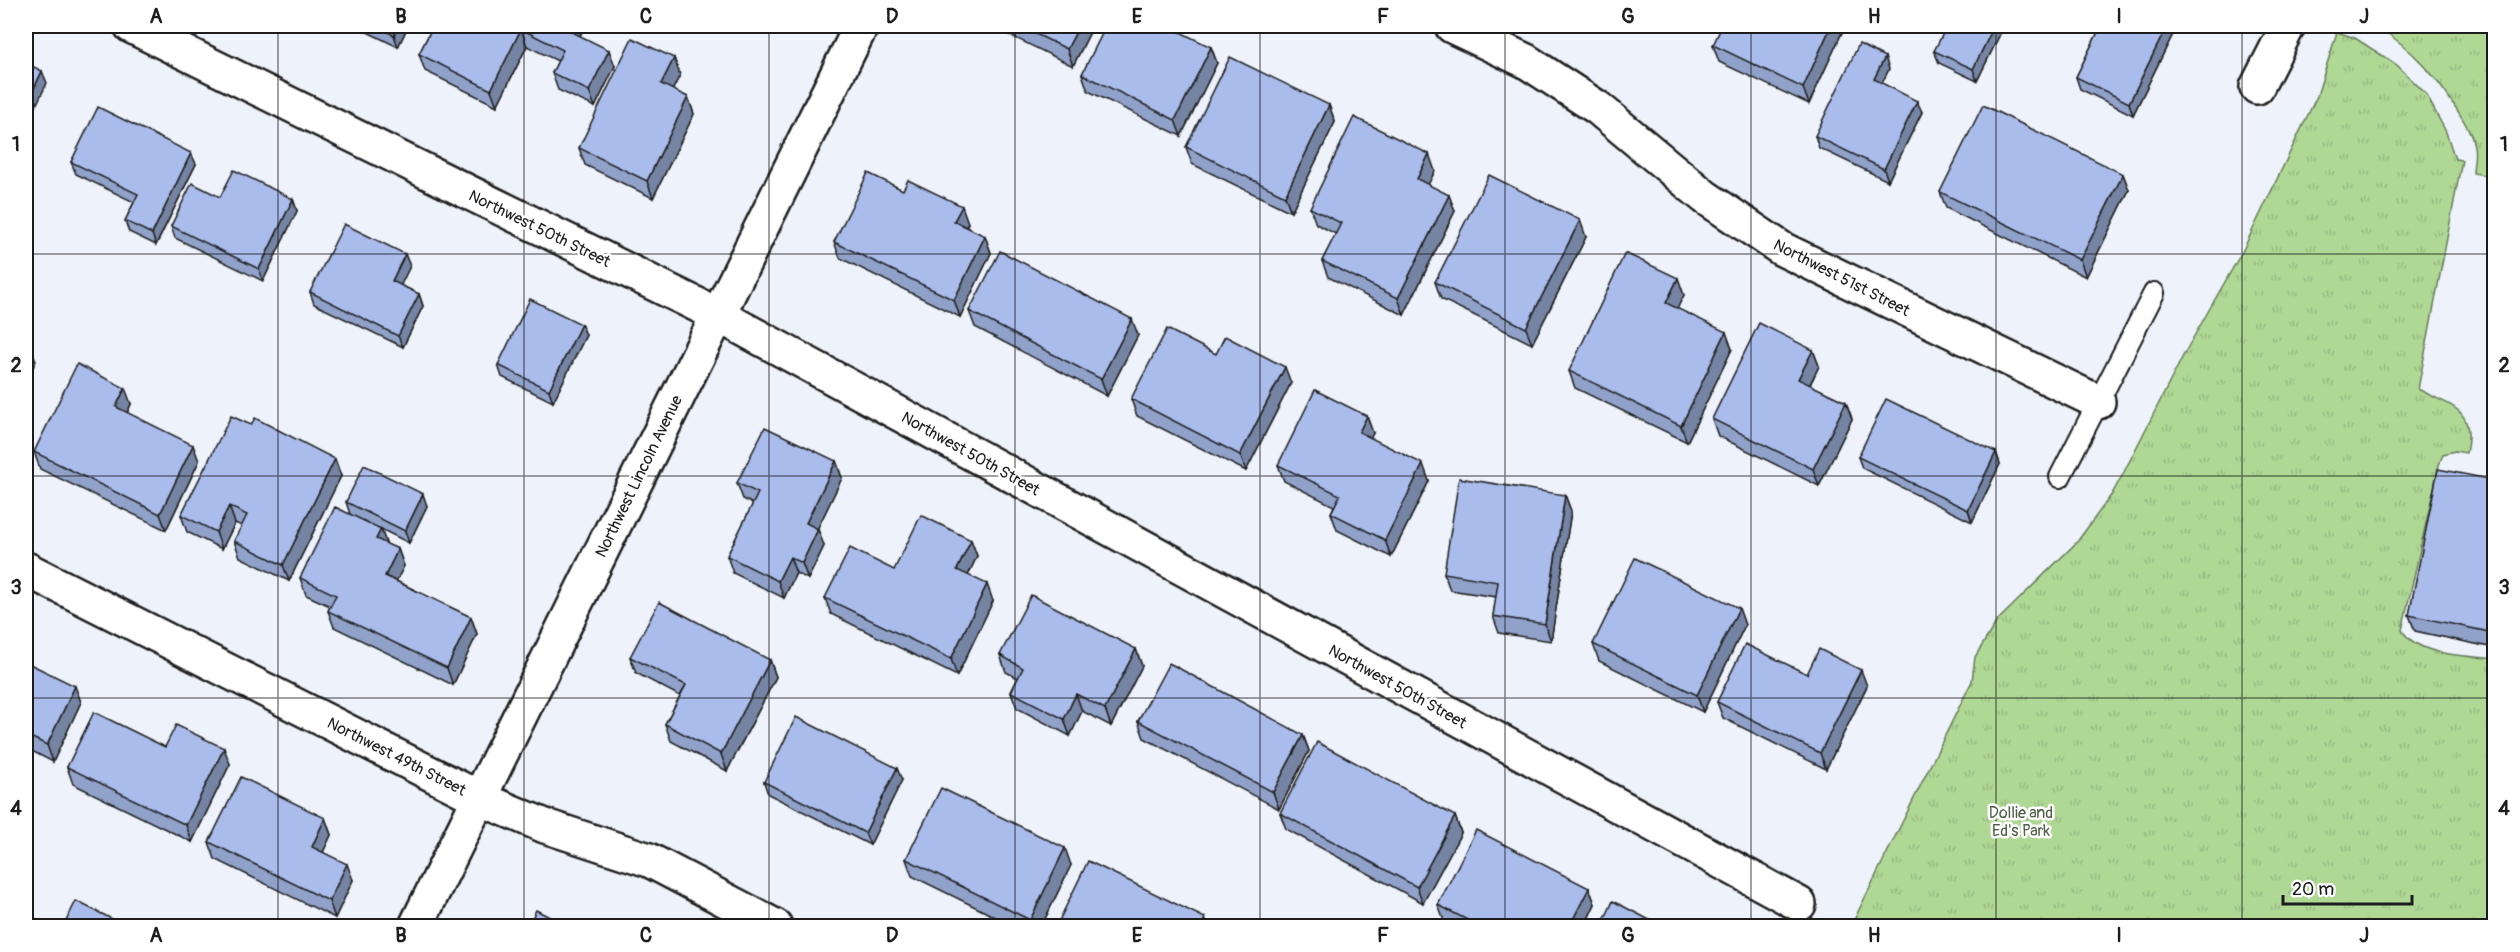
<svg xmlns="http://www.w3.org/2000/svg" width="2520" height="952" font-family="Pangolin,sans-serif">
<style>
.grass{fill:url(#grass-tufts);stroke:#667a58;stroke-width:1.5}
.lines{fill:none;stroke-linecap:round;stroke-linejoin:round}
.lane-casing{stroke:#1c1c1c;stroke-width:24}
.street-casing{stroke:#1c1c1c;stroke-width:38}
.secondary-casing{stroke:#1c1c1c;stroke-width:38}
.lane{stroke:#fff;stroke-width:20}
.street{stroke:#fff;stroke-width:33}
.secondary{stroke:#fff;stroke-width:33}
.wall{fill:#91a2ca;stroke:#1c1c1c;stroke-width:1.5}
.shaded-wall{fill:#7684a4;stroke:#1c1c1c;stroke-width:1.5}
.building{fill:#a9bceb;stroke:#1c1c1c;stroke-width:1.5}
.grid{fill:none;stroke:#1c1c1c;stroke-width:1.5;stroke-opacity:0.55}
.labels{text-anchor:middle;stroke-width:5;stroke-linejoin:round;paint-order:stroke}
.street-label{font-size:16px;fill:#1c1c1c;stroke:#fff}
.park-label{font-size:16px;fill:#4f5e46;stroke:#fff}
.neatline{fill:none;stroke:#1c1c1c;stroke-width:2}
.grid-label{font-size:20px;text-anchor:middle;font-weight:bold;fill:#1c1c1c}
</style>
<defs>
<pattern id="grass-tufts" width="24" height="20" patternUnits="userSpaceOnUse" patternTransform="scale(1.5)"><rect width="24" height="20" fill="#afd895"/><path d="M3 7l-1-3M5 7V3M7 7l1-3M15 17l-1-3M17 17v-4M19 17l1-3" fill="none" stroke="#96b980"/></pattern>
</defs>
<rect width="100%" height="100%" fill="#eef2fb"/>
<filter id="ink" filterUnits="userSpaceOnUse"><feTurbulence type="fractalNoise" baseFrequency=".0167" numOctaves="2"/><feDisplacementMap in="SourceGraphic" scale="12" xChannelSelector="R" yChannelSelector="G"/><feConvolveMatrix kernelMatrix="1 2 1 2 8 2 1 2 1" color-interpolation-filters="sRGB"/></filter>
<g filter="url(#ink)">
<!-- grass -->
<g class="grass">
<path d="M2377,26H2494V177L2473,173C2473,165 2476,154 2474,146C2472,132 2463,120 2456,108C2431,70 2414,51 2377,26Z"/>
<path d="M2337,32L2355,38L2397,65L2426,94L2446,132L2455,159L2462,160L2418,389C2451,407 2476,407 2466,453L2455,451L2443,454L2439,465L2402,630C2418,657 2466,655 2494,659V926H1851L1972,681L1975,657L1997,621L2077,542L2112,494L2124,472L2184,354L2243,250L2317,96Z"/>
</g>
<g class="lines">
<!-- lane casing -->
<g class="lane-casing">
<polyline id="lane" points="2060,477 2154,293"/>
</g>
<!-- street casing -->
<g class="street-casing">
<g id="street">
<polyline points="131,26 718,315 1799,904"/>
<polyline points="1452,26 1526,61 1598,108 1705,197 1782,249 2098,402"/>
<polyline points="2257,87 2288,26"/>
<polyline points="26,569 479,798 545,826 649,860 775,926"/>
</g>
</g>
<!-- secondary casing -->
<g class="secondary-casing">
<polyline id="secondary" points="416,926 861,26"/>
</g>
<!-- lane -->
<use href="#lane" class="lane"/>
<!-- street -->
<use href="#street" class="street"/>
<!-- secondary -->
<use href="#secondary" class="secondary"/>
</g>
<!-- wall -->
<g class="wall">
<polygon points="355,26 408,26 398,47"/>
<polygon points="433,26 585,26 580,36 615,66 595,107 558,90 552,73 558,61 527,46 497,106 425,71 419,54"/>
<polygon points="991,26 1093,26 1073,66"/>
<polygon points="2101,26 2177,26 2133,115 2080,89 2076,77"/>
<polygon points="1844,28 1809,104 1719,62 1713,45"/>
<polygon points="2001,32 1977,81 1939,63 1934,51"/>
<polygon points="1211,47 1217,63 1181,136 1088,91 1082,74"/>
<polygon points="674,58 680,75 672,90 688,97 694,114 653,198 585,165 579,148"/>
<polygon points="1889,69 1882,83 1922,112 1888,181 1819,148 1815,136"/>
<polygon points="1329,105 1335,122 1291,212 1192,164 1186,147"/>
<polygon points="71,162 196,164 156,245 129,232 125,221 134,202 76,174"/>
<polygon points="1435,171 1428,184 1455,211 1404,315 1328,277 1322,261 1336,234 1316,224 1310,208"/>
<polygon points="2123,174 2129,190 2086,277 1946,208 1940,192"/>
<polygon points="903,190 968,223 966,227 985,236 991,253 960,317 840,258 834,242"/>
<polygon points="220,197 293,199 297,211 263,281 175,238 171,226"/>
<polygon points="1586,237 1532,344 1441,299 1435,282"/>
<polygon points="410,266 400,285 419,294 423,306 403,347 314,304 310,292"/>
<polygon points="1684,295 1677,308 1732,349 1687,442 1575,388 1569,371"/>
<polygon points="969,311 1138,335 1107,396 975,327"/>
<polygon points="581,324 586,335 553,402 502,377 498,365"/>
<polygon points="1813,350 1819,366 1810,385 1846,402 1852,419 1819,486 1718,436 1712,419"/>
<polygon points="1216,354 1291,383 1246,471 1137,416 1131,399"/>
<polygon points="131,404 127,413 199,461 166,530 40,469 34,452"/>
<polygon points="1373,433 1370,438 1429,481 1391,557 1337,530 1331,513 1334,506 1284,481 1278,465"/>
<polygon points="1996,452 2000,464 1972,522 1862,468 1858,457"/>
<polygon points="836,461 842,478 817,529 824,546 808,579 796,573 784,598 733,573 727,556 753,504 743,499 737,483"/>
<polygon points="341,476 289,581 240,557 234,541 242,526 235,523 222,549 187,532 181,515"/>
<polygon points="2494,480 2494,648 2415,631 2409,615"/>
<polygon points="1565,495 1571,511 1551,641 1499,633 1493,616 1496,597 1450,590 1444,573"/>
<polygon points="346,502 427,506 409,543 381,529 386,544 398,549 404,566 396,581 471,617 477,634 453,685 334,627 328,611 330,606 306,595 300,578 350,514"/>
<polygon points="971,540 977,556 968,575 993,601 957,676 831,614 825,598"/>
<polygon points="1745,625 1703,712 1599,661 1593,644"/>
<polygon points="1136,649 1142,666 1111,726 1082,711 1070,736 1017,708 1011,692 1018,678 1006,672 1000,655"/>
<polygon points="630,657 770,660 776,677 727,771 671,741 665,724 680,696 636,673"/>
<polygon points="26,662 81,702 53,762 26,748"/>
<polygon points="1807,674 1867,686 1826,769 1723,718 1717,702"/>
<polygon points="1138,721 1303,735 1309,751 1279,809 1144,738"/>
<polygon points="230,764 192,842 73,784 67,767"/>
<polygon points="902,780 870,845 768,794 764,782"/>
<polygon points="1280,813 1455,816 1461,833 1423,903 1286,829"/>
<polygon points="325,818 331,835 323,852 353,880 335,918 215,859 209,842"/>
<polygon points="906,859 1071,865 1041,927 1016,927 912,876"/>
<polygon points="1589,888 1595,904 1584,927 1454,927 1444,921 1438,905"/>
</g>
<!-- shaded-wall -->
<g class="shaded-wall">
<polygon points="398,26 408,26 398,47 394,35"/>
<polygon points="571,26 585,26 574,47 568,30"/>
<polygon points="1079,26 1093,26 1073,66 1067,49"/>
<polygon points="1831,26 1843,26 1844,28 1809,104 1803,88"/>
<polygon points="1994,26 1999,26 2001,32 1977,81 1973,69"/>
<polygon points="2167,26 2177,26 2133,115 2129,103"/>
<polygon points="521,29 527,46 497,106 491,90"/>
<polygon points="1211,47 1217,63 1181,136 1175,120"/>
<polygon points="609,50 615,66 595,107 589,91"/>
<polygon points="1885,57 1889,69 1878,91 1874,79"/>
<polygon points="674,58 680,75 667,101 661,84"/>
<polygon points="42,71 47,83 26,126 26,106"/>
<polygon points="688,97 694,114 653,198 647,181"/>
<polygon points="1917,101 1922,112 1888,181 1884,169"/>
<polygon points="1329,105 1335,122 1291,212 1285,196"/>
<polygon points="191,153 196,164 156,245 152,234"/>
<polygon points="1429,154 1435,171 1423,195 1417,179"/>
<polygon points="2123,174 2129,190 2086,277 2080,260"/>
<polygon points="1449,195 1455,211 1404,315 1398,298"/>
<polygon points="293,199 297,211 263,281 259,269"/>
<polygon points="962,206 968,223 960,238 954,221"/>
<polygon points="1580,220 1586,237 1532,344 1526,328"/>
<polygon points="985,236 991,253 960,317 954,300"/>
<polygon points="405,254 410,266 397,293 392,281"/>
<polygon points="1678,278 1684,295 1672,319 1666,303"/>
<polygon points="419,294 423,306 403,347 398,336"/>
<polygon points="1132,319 1138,335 1107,396 1101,379"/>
<polygon points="581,324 586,335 553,402 549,390"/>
<polygon points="1726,332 1732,349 1687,442 1681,426"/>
<polygon points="30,344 36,361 26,382 26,353"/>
<polygon points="1813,350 1819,366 1804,396 1798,379"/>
<polygon points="1285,367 1291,383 1246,471 1240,455"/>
<polygon points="125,388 131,404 122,424 116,407"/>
<polygon points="1846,402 1852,419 1819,486 1813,469"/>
<polygon points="1367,416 1373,433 1365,449 1359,432"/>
<polygon points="193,445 199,461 166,530 160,514"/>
<polygon points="1996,452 2000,464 1972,522 1968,510"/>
<polygon points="335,459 341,476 289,581 283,565"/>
<polygon points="836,461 842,478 812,540 806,523"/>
<polygon points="1423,464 1429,481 1391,557 1385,540"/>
<polygon points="423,494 427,506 409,543 405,531"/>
<polygon points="1565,495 1571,511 1551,641 1545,624"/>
<polygon points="229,506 235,523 222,549 216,532"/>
<polygon points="381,529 387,546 376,539"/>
<polygon points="818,529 824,546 808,579 802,563"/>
<polygon points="971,540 977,556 963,586 957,570"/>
<polygon points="398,549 404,566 391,592 385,576"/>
<polygon points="790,557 796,573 784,598 778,581"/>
<polygon points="987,584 993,601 957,676 951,659"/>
<polygon points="1739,608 1745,625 1703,712 1697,695"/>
<polygon points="471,617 477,634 453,685 447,668"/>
<polygon points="1136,649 1142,666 1111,726 1105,709"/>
<polygon points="770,660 776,677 727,771 721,754"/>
<polygon points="1861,670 1867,686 1826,769 1820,753"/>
<polygon points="75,686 81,702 53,762 47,745"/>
<polygon points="1076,694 1082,711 1070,736 1064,719"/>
<polygon points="1303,735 1309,751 1279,809 1273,792"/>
<polygon points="224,748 230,764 192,842 186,825"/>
<polygon points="897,768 902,780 870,845 865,833"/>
<polygon points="1455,816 1461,833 1423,903 1417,887"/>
<polygon points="325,818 331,835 318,863 312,847"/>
<polygon points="1065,848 1071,865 1041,927 1032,927 1030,920"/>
<polygon points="347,864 353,880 335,918 329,901"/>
<polygon points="1589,888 1595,904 1584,927 1569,927"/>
<polygon points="1205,918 1208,927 1201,927"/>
</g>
<!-- building -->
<g class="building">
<polygon points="375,26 398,26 394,35"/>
<polygon points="433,26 571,26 568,30 609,50 589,91 552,73 563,50 521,29 491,90 419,54"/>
<polygon points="1019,26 1079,26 1067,49"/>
<polygon points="1106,26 1168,26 1211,47 1175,120 1082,74"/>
<polygon points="1722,26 1831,26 1803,88 1713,45"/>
<polygon points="1947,26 1994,26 1973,69 1934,51"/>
<polygon points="2101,26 2167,26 2129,103 2076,77"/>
<polygon points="632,38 674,58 661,84 688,97 647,181 579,148"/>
<polygon points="1859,44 1885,57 1874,79 1917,101 1884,169 1815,136"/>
<polygon points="1230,57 1329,105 1285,196 1186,147"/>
<polygon points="26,63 42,71 26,106"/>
<polygon points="1983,105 2123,174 2080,260 1940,192"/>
<polygon points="98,107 191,153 152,234 125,221 138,194 71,162"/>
<polygon points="1354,117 1429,154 1417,179 1449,195 1398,298 1322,261 1341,223 1310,208"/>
<polygon points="234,170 293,199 259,269 171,226 192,183 220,197"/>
<polygon points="868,173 903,190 908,180 962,206 954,221 985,236 954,300 834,242"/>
<polygon points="1489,175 1580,220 1526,328 1435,282"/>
<polygon points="344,224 405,254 392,281 419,294 398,336 310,292"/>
<polygon points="1000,251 1132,319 1101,379 969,311"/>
<polygon points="1625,253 1678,278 1666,303 1726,332 1681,426 1569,371"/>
<polygon points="530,299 581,324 549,390 498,365"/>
<polygon points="1759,323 1813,350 1798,379 1846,402 1813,469 1712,419"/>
<polygon points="1167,329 1216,354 1225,336 1285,367 1240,455 1131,399"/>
<polygon points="26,342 30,344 26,353"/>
<polygon points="77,364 125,388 116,407 193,445 160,514 34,452"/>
<polygon points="1315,390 1367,416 1359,432 1423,464 1385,540 1331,513 1340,495 1278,465"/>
<polygon points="1886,399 1996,452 1968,510 1858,457"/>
<polygon points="231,416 251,425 255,418 335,459 283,565 234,541 247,515 229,506 216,532 181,515"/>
<polygon points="765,427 836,461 806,523 818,529 802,563 790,557 778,581 727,556 758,493 737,483"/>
<polygon points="364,465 423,494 405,531 346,502"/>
<polygon points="2438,469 2494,480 2494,633 2409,615"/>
<polygon points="1459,478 1565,495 1545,624 1493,616 1498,582 1444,573"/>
<polygon points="335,507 381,529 376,539 398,549 385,576 471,617 447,668 328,611 336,595 300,578"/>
<polygon points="921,515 971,540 957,570 987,584 951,659 825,598 850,548 894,570"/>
<polygon points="1635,558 1739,608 1697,695 1593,644"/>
<polygon points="1031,595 1136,649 1105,709 1076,694 1064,719 1011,692 1023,668 1000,655"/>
<polygon points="659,602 770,660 721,754 665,724 686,685 630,657"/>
<polygon points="1745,644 1807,674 1819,649 1861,670 1820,753 1717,702"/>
<polygon points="26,662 75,686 47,745 26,735"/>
<polygon points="1169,663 1303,735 1273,792 1138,721"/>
<polygon points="94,712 165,747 176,725 224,748 186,825 67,767"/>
<polygon points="796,717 897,768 865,833 764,782"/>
<polygon points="1317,742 1455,816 1417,887 1280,813"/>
<polygon points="241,777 325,818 312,847 347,864 329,901 209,842"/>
<polygon points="941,788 1065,848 1030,920 906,859"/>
<polygon points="1476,830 1589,888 1569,927 1481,927 1438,905"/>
<polygon points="1088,861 1205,918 1201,927 1056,927"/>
<polygon points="76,901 128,927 63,927"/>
<polygon points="1613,901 1663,927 1601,927"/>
<polygon points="536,910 569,927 528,927"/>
<polygon points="26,914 50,927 26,927"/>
</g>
</g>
<!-- grid -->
<path class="grid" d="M278,26V926M524,26V926M769,26V926M1015,26V926M1260,26V926M1505,26V926M1751,26V926M1996,26V926M2242,26V926M26,254H2494M26,476H2494M26,698H2494"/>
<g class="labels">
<!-- street labels -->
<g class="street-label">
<text transform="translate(540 228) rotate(26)" y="6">Northwest 50th Street</text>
<text transform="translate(1842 277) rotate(27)" y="6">Northwest 51st Street</text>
<text transform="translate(971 453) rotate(29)" y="6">Northwest 50th Street</text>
<text transform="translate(638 476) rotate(-64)" y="6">Northwest Lincoln Avenue</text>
<text transform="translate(1398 686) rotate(29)" y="6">Northwest 50th Street</text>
<text transform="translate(397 756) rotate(27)" y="6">Northwest 49th Street</text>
</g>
<!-- park labels -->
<g class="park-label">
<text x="2021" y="818">Dollie and<tspan x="2021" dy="18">Ed's Park</tspan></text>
</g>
</g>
<!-- margin -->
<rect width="2520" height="952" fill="none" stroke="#fff" stroke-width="66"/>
<!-- scale -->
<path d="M2283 895v9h129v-9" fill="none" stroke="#1c1c1c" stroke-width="3"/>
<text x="2292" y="895" font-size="18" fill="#1c1c1c" stroke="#ffffff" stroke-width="4.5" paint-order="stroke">20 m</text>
<rect x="33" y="33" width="2454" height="886" class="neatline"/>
<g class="grid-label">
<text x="156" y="23">A</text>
<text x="401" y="23">B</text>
<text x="646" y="23">C</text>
<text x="892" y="23">D</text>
<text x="1137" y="23">E</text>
<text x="1383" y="23">F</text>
<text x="1628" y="23">G</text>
<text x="1874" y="23">H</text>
<text x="2119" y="23">I</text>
<text x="2364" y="23">J</text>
<text x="16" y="151">1</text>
<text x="2504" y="151">1</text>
<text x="16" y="372">2</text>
<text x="2504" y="372">2</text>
<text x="16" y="594">3</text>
<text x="2504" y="594">3</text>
<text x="16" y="815">4</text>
<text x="2504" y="815">4</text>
<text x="156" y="942">A</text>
<text x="401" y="942">B</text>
<text x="646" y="942">C</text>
<text x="892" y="942">D</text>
<text x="1137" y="942">E</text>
<text x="1383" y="942">F</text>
<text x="1628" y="942">G</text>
<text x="1874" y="942">H</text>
<text x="2119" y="942">I</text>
<text x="2364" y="942">J</text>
</g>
</svg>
